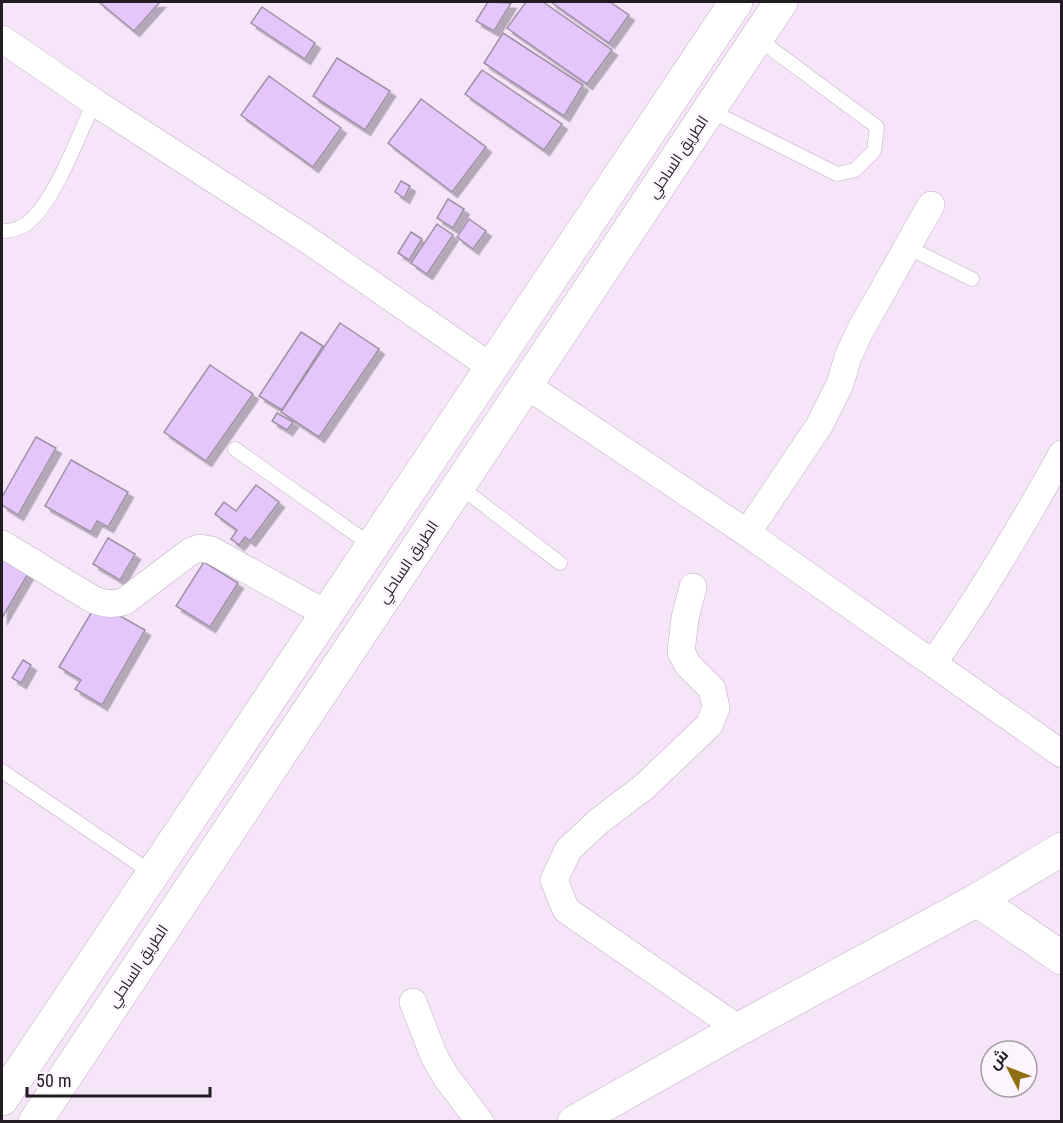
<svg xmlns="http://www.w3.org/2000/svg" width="1063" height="1123" font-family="'Roboto Condensed',Cairo,sans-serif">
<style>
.building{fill:#e5c6fa;stroke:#9e91a7;stroke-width:1.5;filter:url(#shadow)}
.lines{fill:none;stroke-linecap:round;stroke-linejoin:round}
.lane-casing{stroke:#c2b0c5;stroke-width:15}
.street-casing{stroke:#c2b0c5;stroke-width:28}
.primary-casing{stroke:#c2b0c5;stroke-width:34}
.highway-casing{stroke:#c2b0c5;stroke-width:34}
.lane{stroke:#fff;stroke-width:14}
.street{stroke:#fff;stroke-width:27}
.primary{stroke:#fff;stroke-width:33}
.highway{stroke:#fff;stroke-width:33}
.labels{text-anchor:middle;stroke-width:4.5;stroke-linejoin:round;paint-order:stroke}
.street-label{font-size:15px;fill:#221b23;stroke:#fdf5fe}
</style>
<defs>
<filter id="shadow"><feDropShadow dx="5.5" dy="5.5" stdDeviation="0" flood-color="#0004"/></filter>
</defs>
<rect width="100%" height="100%" fill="#f6e4f9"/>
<!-- building -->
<g class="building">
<polygon points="99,2 160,2 134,31"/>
<polygon points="488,2 511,3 494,31 476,21"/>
<polygon points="526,2 543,2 612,50 587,84 507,28"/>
<polygon points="551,2 610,2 629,15 609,43"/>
<polygon points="262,7 315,43 305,59 251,23"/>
<polygon points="503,33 583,85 564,116 484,63"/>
<polygon points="337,58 390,91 365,130 313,96"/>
<polygon points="482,70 562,124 544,150 465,94"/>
<polygon points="269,76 341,128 313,167 241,115"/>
<polygon points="421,99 486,147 452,192 388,143"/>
<polygon points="401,181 410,186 404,198 395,192"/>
<polygon points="448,199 464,209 453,228 437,218"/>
<polygon points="469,219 486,231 473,249 457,237"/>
<polygon points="437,224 453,235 427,274 411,263"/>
<polygon points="411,232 422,239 409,260 398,253"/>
<polygon points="340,323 379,349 319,437 281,412"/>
<polygon points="301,332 323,346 282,410 259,396"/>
<polygon points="210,365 253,394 206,461 164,432"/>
<polygon points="277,413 293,422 287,430 272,421"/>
<polygon points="36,437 56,448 18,515 2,505 2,497"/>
<polygon points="71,460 128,492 108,527 97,521 91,532 45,506"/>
<polygon points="256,485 279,502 250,541 245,537 239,545 231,539 237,530 215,514 224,502 236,511"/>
<polygon points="108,538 135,554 120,580 93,564"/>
<polygon points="2,549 32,567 2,618"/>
<polygon points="204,562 238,583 210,627 176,606"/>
<polygon points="97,603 145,630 102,705 75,689 81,680 59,667"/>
<polygon points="23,660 31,665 21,683 12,678"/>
</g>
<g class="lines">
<!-- lane casing -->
<g class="lane-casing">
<g id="lane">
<polyline points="709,110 837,174 855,170 874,151 877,127 757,38"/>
<path d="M2,231C12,231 23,228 31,220C55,199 80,133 94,102"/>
<polyline points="907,247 972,279"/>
<polyline points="235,449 371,545"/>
<polyline points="459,486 560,563"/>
<polyline points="2,771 152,873"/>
</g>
</g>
<!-- street casing -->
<g class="street-casing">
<g id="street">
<polyline points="2,39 94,102 311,242 491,367"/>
<polyline points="526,385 747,533 1062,754"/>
<polyline points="747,533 819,426 840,384 848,357 860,331 931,205"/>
<path d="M2,544L94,600C106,604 113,605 125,601L191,551L200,548L211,550L325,613"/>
<polyline points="693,587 685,618 681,652 688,665 712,689 716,708 709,725 644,787 599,821 568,850 554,880 566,910 739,1029"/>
<path d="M933,663C981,596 1022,526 1062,454"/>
<polyline points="413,1002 434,1056 446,1077 480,1122"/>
</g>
</g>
<!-- primary casing -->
<g class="primary-casing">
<g id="primary">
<polyline points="977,900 1062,958"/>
<polyline points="574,1122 739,1029 977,900 1062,849"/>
</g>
</g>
<!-- highway casing -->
<g class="highway-casing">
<g id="highway">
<polyline points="2,1099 736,2"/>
<polyline points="35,1122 781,2"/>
</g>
</g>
<!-- lane -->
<use href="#lane" class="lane"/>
<!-- street -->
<use href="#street" class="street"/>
<!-- primary -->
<use href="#primary" class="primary"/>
<!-- highway -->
<use href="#highway" class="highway"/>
</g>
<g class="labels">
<!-- street labels -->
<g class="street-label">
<text transform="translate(678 157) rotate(-56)" y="5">الطريق الساحلي</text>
<text transform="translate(408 562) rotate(-56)" y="5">الطريق الساحلي</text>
<text transform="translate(138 966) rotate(-56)" y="5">الطريق الساحلي</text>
</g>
</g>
<!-- border -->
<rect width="1063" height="1123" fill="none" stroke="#221b23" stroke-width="6"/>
<!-- north arrow -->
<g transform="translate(1009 1069) rotate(312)"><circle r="28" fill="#fdf5fe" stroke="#a59ea6" stroke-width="1.5"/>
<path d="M0-4.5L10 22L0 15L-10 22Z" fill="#8f6d11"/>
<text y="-9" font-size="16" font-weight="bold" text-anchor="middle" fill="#221b23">ش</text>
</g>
<!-- scale -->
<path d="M27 1087v9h183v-9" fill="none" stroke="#221b23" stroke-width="3"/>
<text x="36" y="1087" font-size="18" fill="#221b23" stroke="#fdf5fe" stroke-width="4.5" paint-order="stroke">50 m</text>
</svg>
